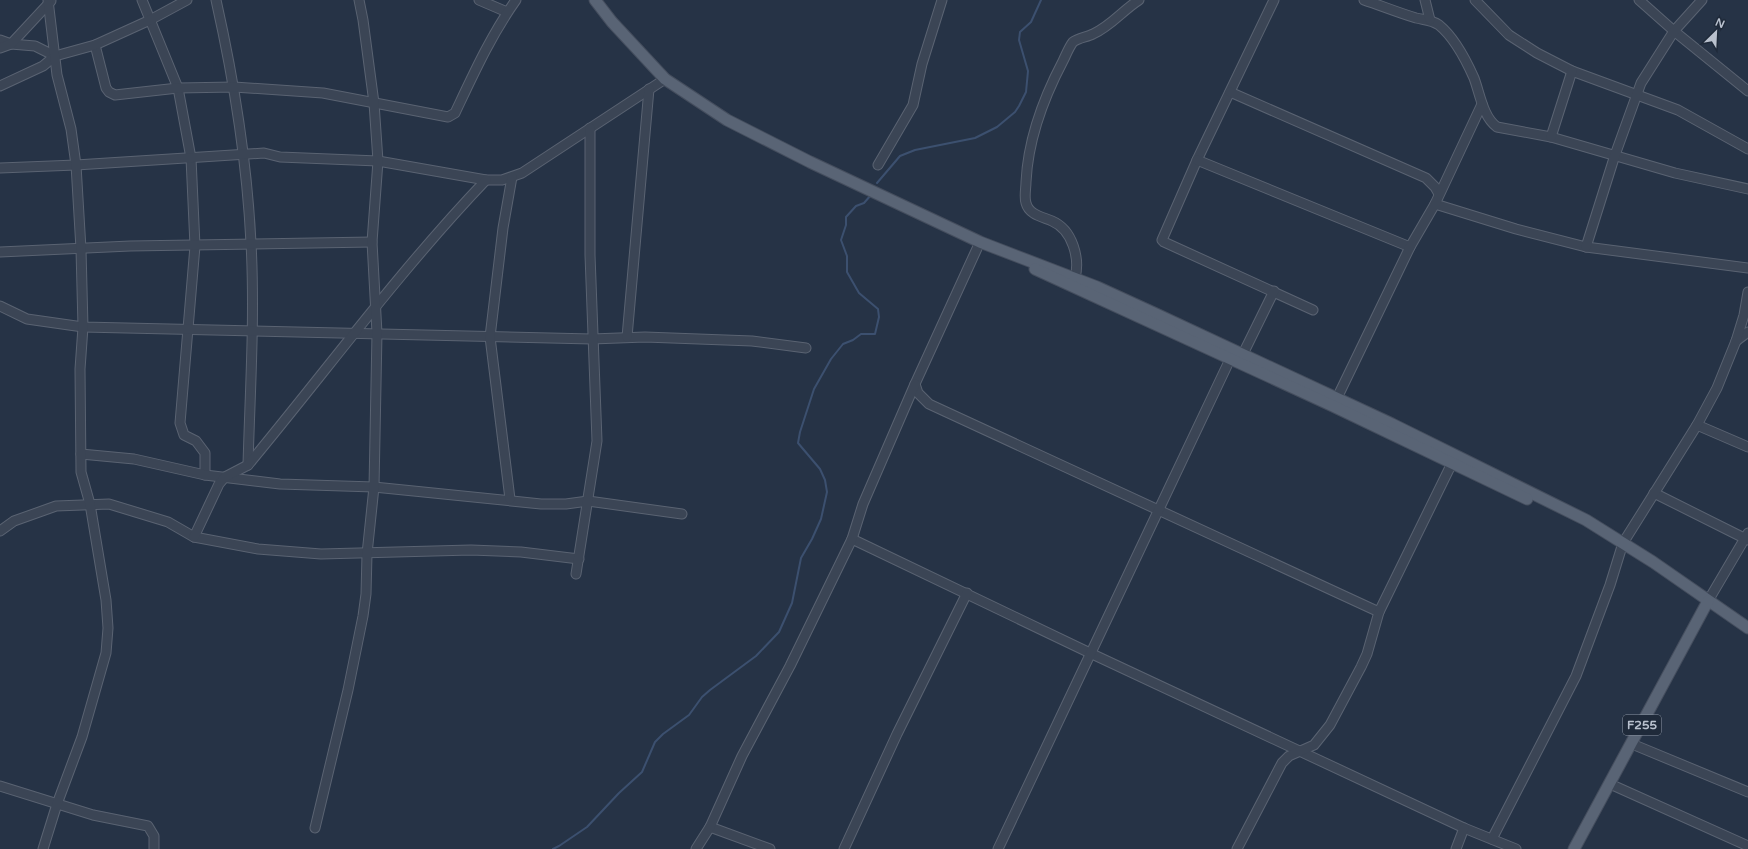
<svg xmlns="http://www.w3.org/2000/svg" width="1748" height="849" font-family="'Varela Round',sans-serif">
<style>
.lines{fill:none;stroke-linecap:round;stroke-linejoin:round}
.stream{stroke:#3c506f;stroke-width:2}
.minor-casing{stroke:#5a6372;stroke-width:11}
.major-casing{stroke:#454e5e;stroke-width:13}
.minor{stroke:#3b4555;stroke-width:9}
.major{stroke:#596475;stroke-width:11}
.labels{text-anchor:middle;stroke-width:4;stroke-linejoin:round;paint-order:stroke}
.shield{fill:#1f2a3a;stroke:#8b94a2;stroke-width:1}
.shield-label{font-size:12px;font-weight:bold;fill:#b9c1ce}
</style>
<rect width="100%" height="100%" fill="#263346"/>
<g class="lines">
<!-- stream -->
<g class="stream">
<polyline points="877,183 900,156 915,150 975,138 997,127 1015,112 1019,106 1026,92 1028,71 1019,40 1020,32 1031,22 1041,0"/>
<polyline points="553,849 559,846 587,827 619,793 642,772 655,742 663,734 689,715 702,697 710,690 756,656 779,632 792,603 801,558 812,539 821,519 827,492 825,480 820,469 798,443 800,432 814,389 831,359 843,344 853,340 861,334 875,334 879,317 878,309 859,293 847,272 847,256 841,240 846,225 846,217 856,206 864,203 871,195"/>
</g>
<!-- minor casing -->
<g class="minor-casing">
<g id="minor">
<polyline points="142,0 178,88 191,158 195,246 180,423 184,435 196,441 205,453 205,475"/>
<path d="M216,0C234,80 247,162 251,243C255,317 250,391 248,465"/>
<polyline points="479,0 507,12"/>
<polyline points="1274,0 1197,160 1162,240 1164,242 1313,310"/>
<path d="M1364,0C1382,6 1399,13 1416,18C1425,20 1432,20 1439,25C1455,38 1466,60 1474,78C1480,94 1483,117 1497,127L1551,137L1675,173L1748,189"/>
<polyline points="1425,0 1430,20"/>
<polyline points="1475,0 1509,35 1537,53 1572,71 1678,110 1748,149"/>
<polyline points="1639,0 1674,31 1748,91"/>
<polyline points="0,40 11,44 35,46 55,56"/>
<path d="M95,45L106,88L109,92L115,95L178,88L234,87L323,93L448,117L455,113C473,75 491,35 516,0"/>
<polyline points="0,48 11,44 51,1"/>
<polyline points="0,86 43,66 55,56 95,45 150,20 187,0"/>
<polyline points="1230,92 1426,178 1435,187 1439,194"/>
<polyline points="1551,137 1572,71"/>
<polyline points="1197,160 1410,247"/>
<polyline points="878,165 913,105 922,64 942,0"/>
<polyline points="0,168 76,165 264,153 280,157 378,161 486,180 502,180 522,173 665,79"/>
<polyline points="1435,204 1516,229 1586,247 1748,268"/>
<polyline points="980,242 915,384 918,393 929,404 1379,612"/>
<polyline points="1586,247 1615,155 1641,83 1674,31 1702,0"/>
<polyline points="0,252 130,246 372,242"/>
<path d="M1075,278C1080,259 1073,230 1052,221C1043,217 1029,215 1026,203C1024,197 1026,188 1026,182C1028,139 1043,99 1063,61C1066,55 1069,47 1073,42C1078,38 1087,37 1093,34C1111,26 1123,10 1139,0"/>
<polyline points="0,306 27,319 83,327 592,339 645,337 752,341 806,348"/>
<polyline points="627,337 649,89"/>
<polyline points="1736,341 1748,332"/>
<polyline points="1240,360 1274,291"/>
<polyline points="1337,398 1410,247 1435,204 1482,104"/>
<polyline points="1697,425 1748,447"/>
<polyline points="81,454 134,459 205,475 280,484 374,487 541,504 566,504 588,501 682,514"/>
<polyline points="1654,493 1748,540"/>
<polyline points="510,499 490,337 503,228 512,177"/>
<polyline points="0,531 14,521 56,506 109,504 168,522 194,537 258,549 321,554 471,550 521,552 579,559"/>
<path d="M194,537L219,484L225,477L248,465C327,370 400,270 486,180"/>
<polyline points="852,539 1090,653 1464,828 1516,849"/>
<polyline points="576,574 597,441 590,255 590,128"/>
<polyline points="1708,601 1748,533"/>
<polyline points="1632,744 1748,792"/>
<polyline points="1610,784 1748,846"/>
<polyline points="0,786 93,815 148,826 154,836 154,849"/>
<polyline points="710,827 770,849"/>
<polyline points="315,828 348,690 363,616 366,594 367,554 374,487 377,333 372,242 378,161 374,103 363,20 359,0"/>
<polyline points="1492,839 1576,676 1610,585 1623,543 1697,425 1717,388 1736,341 1744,315 1748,292"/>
<polyline points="43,849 57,804 82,737 106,653 108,628 106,600 90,504 81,472 80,369 83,327 81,249 76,165 71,129 57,75 48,0"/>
<polyline points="696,849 710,827 742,756 790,666 852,539 863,504 915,384"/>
<polyline points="844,849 897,734 967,593"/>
<polyline points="998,849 1233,353"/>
<polyline points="1237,849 1282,763 1289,756 1314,745 1330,725 1361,667 1367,654 1379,612 1455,457"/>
<polyline points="1456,849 1464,828"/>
</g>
</g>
<!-- major casing -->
<g class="major-casing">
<g id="major">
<polyline points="595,0 612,22 665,79 727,120 810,162 980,242 1097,287 1156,314 1392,424 1586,520 1653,562 1748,628"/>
<polyline points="1035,269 1333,406 1527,499"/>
<polyline points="1574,849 1708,601"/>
</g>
</g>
<!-- minor -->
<use href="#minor" class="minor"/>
<!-- major -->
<use href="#major" class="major"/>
</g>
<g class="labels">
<!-- shield labels -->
<rect class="shield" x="1623" y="715" width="38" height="20" rx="3"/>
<g class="shield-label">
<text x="1642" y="729">F255</text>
</g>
</g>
<!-- north arrow -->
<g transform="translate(1716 32) rotate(24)" stroke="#1f2a3a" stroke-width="3" paint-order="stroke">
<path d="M0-3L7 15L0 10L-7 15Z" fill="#b9c1ce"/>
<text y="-6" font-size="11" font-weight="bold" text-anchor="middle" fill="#b9c1ce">N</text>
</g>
</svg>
